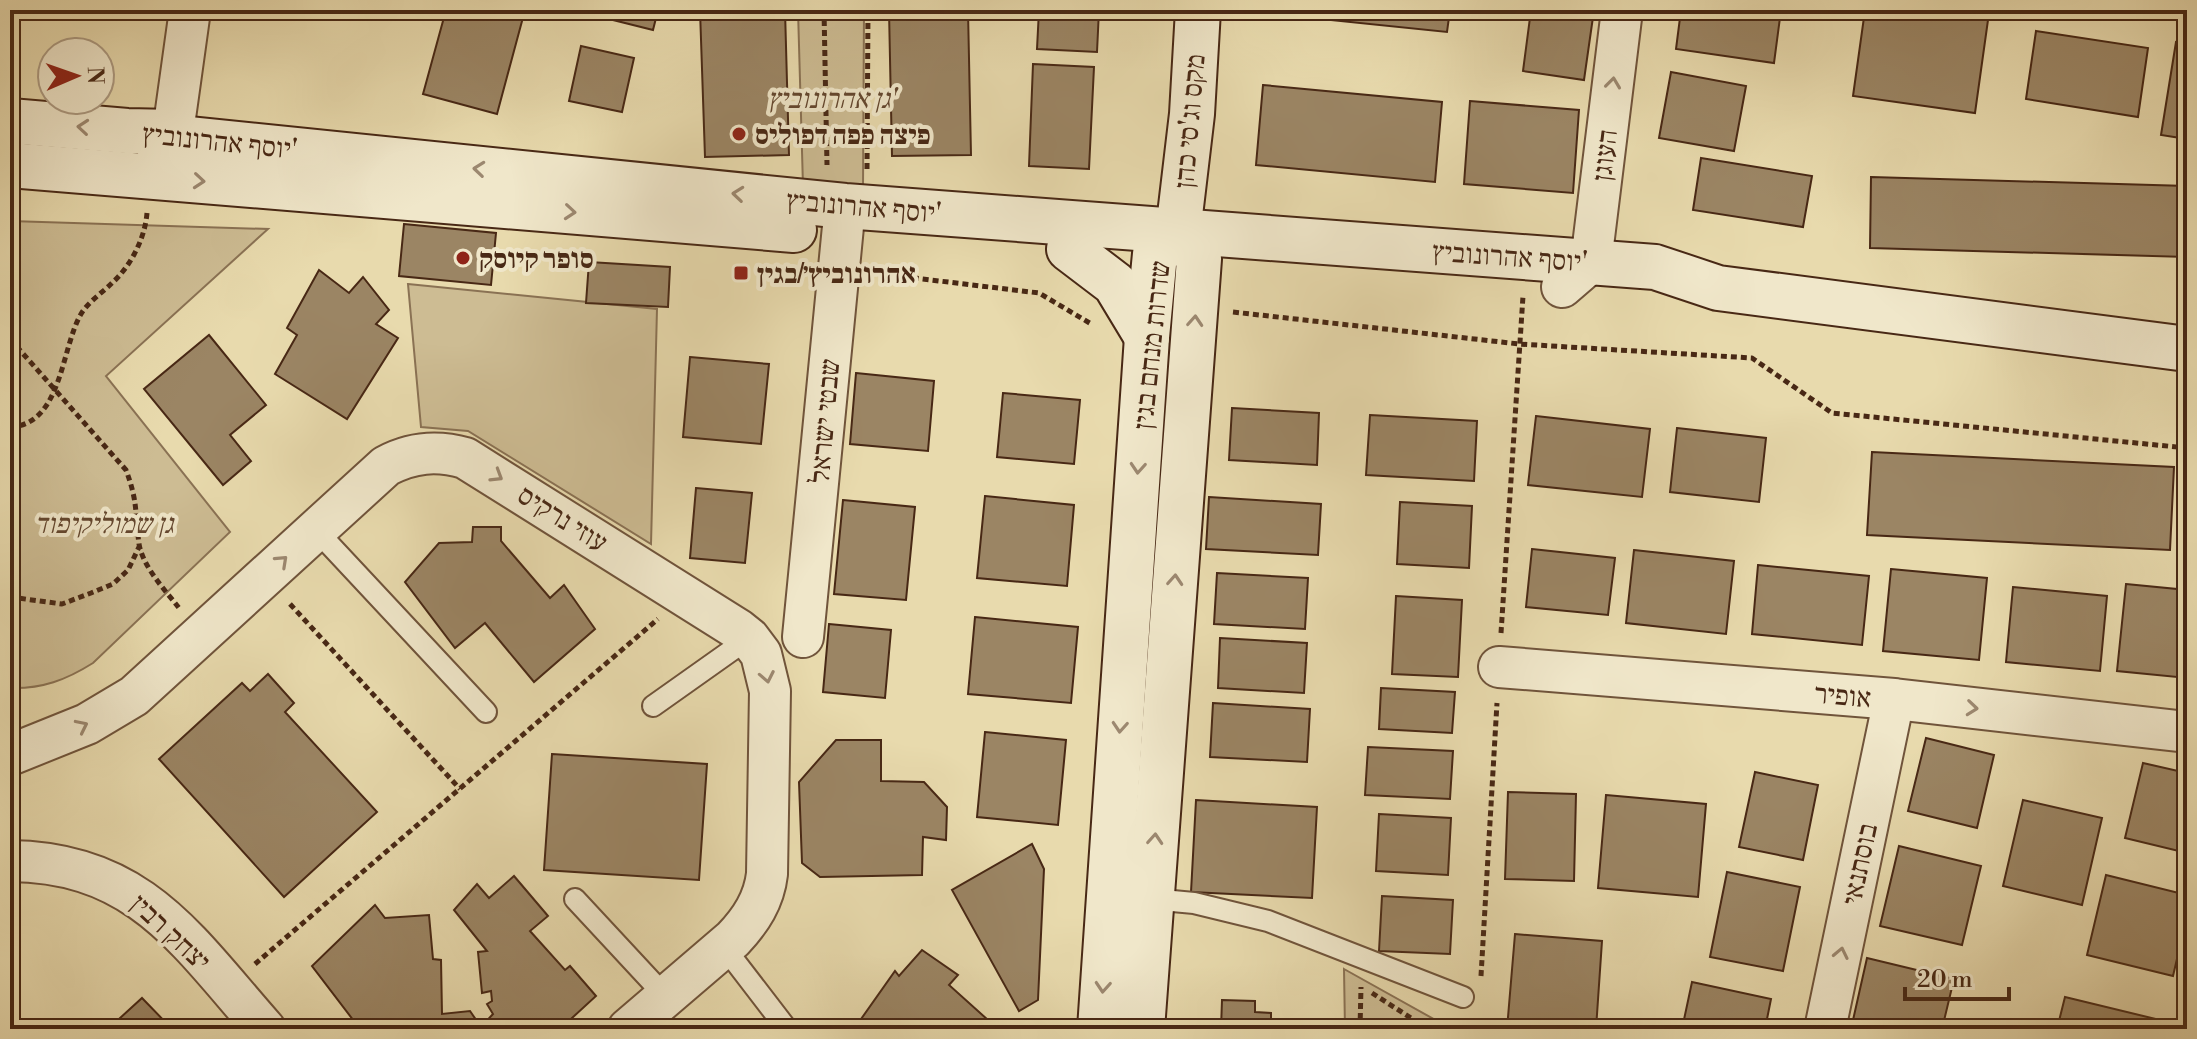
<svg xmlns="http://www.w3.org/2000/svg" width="2197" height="1039" font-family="'Libre Bodoni','Frank Ruhl Libre',serif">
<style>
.green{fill:#cdbc93;stroke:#8a7254;stroke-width:2}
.building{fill:#9b8564;stroke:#482815;stroke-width:2}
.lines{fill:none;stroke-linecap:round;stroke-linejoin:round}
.lane-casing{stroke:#70543b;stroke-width:24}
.street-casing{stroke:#70543b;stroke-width:44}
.secondary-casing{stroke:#482815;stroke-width:48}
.path{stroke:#482815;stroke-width:5;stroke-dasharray:6 4;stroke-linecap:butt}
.lane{stroke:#f0e7ca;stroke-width:20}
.street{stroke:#f0e7ca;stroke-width:40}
.secondary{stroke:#f0e7ca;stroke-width:44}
.oneway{stroke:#9c8870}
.poi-dot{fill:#8f2418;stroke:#f0e7ca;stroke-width:3}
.labels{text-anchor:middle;stroke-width:8;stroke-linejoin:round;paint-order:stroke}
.park-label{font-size:28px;font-style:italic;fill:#63462e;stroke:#f0e7ca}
.street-label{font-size:28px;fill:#482815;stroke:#f0e7ca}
.poi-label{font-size:28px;font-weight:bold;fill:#482815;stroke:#f0e7ca;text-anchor:start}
</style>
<rect width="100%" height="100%" fill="#e8daad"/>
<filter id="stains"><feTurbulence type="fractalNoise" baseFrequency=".0025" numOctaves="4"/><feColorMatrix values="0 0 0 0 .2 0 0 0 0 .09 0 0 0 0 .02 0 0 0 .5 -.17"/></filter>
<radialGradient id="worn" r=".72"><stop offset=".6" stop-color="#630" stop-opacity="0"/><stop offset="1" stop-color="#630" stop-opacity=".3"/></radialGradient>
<!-- green -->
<g class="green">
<polygon points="798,10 864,10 863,189 803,186"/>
<path d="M10,221L268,229L106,376L230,532L93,663C66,680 42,689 10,688Z"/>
<polygon points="408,284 657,309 651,544 468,431 421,427"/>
<polygon points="1344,969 1448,1027 1467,1027 1494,1019 1607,1029 1345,1029"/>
</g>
<!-- building -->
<g class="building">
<polygon points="446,10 525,10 497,114 423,94"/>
<polygon points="582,10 658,10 653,30 581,12"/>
<polygon points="700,10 785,10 789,155 705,157"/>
<polygon points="889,10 968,10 971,155 892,156"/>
<polygon points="1039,10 1099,10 1097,52 1037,49"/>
<polygon points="1262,10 1450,10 1447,32 1262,13"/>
<polygon points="1531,10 1594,10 1584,80 1523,71"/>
<polygon points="1681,10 1781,10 1774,63 1676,49"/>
<polygon points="1865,10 1919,10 1988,20 1975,113 1853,96"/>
<polygon points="2036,31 2148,48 2138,117 2026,99"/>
<polygon points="2176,42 2187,44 2187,139 2161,135"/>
<polygon points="581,46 634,58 622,112 569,101"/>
<polygon points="1033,64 1094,67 1089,169 1029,166"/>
<polygon points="1671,72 1746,86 1734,151 1659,138"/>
<polygon points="1263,85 1442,102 1435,182 1256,165"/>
<polygon points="1470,101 1579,110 1573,193 1464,184"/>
<polygon points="1701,158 1812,176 1803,227 1693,210"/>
<polygon points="1871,177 2187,186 2187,257 1870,248"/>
<polygon points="404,224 496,233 491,285 399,276"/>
<polygon points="589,262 670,267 668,307 586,303"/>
<polygon points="319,270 349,293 363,277 389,310 376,324 398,338 347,419 275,374 297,335 287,328"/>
<polygon points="209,335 266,405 230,435 251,461 223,485 144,389"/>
<polygon points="690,357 769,364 761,444 683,437"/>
<polygon points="856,373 934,381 928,451 850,444"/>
<polygon points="1003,393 1080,400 1074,464 997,457"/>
<polygon points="1232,408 1319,413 1317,465 1229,460"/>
<polygon points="1370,415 1477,421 1474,481 1366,475"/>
<polygon points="1536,416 1650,429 1642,497 1528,485"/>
<polygon points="1677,428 1766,438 1759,502 1670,492"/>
<polygon points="1872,452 2174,467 2170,550 1867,535"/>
<polygon points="696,488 752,493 745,563 690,558"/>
<polygon points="985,496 1074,505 1067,586 977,578"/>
<polygon points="1209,497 1321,504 1318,555 1206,549"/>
<polygon points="843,500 915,507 906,600 834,594"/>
<polygon points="1400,502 1472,506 1469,568 1397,564"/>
<polygon points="473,527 501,527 501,541 550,598 564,585 595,629 534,682 485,623 455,648 405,582 439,543 472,542"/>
<polygon points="1532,549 1615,558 1608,615 1526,607"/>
<polygon points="1634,550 1734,561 1726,634 1626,623"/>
<polygon points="1758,565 1869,576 1862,645 1752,634"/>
<polygon points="1891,569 1987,578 1979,660 1883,651"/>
<polygon points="1217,573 1308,578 1305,629 1214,624"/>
<polygon points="2126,584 2187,590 2187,678 2117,671"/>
<polygon points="2013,587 2107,596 2100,671 2006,662"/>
<polygon points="1396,596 1462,600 1458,677 1392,674"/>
<polygon points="975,617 1078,627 1071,703 968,694"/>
<polygon points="829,624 891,630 885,698 823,692"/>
<polygon points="1220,638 1307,643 1304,693 1218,688"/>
<polygon points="268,674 294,703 285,712 377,812 284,897 159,759 242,683 250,691"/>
<polygon points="1381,688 1455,692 1452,733 1379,729"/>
<polygon points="1213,703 1310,709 1307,762 1210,757"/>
<polygon points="985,732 1066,740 1058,825 977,817"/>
<polygon points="1926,738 1994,755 1977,828 1908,811"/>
<polygon points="836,740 881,740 881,781 924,782 947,807 946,840 923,837 922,875 820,877 802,863 799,782"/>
<polygon points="1368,747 1453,751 1450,799 1365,795"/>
<polygon points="552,754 707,764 699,880 544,870"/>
<polygon points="2143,763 2187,773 2187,853 2125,838"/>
<polygon points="1755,772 1818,785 1803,860 1739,847"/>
<polygon points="1508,792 1576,794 1574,881 1505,879"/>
<polygon points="1606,795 1706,804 1698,897 1598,888"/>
<polygon points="1196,800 1317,807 1312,898 1191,892"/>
<polygon points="2023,800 2102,818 2082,905 2003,886"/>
<polygon points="1379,814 1451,818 1448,875 1376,871"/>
<polygon points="1032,844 1044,869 1038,1000 1019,1011 952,890"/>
<polygon points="1899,846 1981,866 1962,945 1880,926"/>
<polygon points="1727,872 1800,887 1783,971 1710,957"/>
<polygon points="2106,875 2187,895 2187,916 2173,976 2087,955"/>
<polygon points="514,876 548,916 530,931 565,970 570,966 596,996 560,1029 360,1029 312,966 375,905 385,918 429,915 433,959 441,960 442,1014 470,1011 481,1027 493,1014 487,1004 492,1001 491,991 482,993 478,952 487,951 454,910 477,884 489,898"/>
<polygon points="1382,896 1453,900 1450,954 1379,951"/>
<polygon points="1515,934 1602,941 1596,1029 1507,1029"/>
<polygon points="922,950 958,975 949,985 998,1029 854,1029 895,971 899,976"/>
<polygon points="1867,958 1954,979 1942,1029 1851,1029"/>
<polygon points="1692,982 1771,999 1765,1029 1682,1029"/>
<polygon points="2065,997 2164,1021 2162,1029 2057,1029"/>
<polygon points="142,998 172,1029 108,1029"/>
<polygon points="1222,1000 1255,1001 1255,1012 1271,1013 1271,1029 1221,1029"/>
</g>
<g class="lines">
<!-- lane casing -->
<g class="lane-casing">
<g id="lane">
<polyline points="316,530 486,712"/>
<polyline points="653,706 749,638"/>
<polyline points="575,899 666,997"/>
<polyline points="1151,899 1194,903 1268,921 1463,997"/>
<polyline points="724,947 787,1029"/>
</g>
</g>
<!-- street casing -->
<g class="street-casing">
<g id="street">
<polyline points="147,175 164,152 173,132 190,10"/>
<polyline points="1562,287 1591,262 1622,10"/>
<polyline points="803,637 845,206"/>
<polyline points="1499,667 1894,699 2187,732"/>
<path d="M10,755L87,724L134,696L386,466C412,452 437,450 465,458L739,630L749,638L761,654L770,691L767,874C764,900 751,920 733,939L628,1029"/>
<path d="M10,861C140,862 187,941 265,1029"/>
<polyline points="1825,1029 1894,699"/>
</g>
</g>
<!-- secondary casing -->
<g class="secondary-casing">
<g id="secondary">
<polyline points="10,121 127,131 173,132 188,139 845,206 1655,267 1718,288 2187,349"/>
<polyline points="10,165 794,230"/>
<polyline points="1178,232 1192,114 1198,10"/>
<polyline points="1069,249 1115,284 1147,337"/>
<polyline points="1100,1029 1147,337 1155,254 1178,232"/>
<polyline points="1142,1029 1199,259 1178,232"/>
</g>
</g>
<!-- path -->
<g class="path">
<polyline points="824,10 827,165"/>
<polyline points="867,169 868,10"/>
<polyline points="873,273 1039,293 1093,325"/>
<polyline points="1233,312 1519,344 1752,358 1832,413 2187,448"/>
<path d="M10,339L126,470C138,502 135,513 139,544C143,567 165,590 179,608"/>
<path d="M10,427C62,425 61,348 81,314C88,302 102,293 112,283C131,266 145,238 147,213"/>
<polyline points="10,597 62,604 91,593 113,584 128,570 139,547"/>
<polyline points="290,604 460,789"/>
<polyline points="1501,633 1523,296"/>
<polyline points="255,964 658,619"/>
<polyline points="1481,976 1497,703"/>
<polyline points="1372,993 1428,1029"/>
<polyline points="1360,1029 1361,987"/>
</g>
<!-- lane -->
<use href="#lane" class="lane"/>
<!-- street -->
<use href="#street" class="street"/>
<!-- secondary -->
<use href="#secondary" class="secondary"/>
</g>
<!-- one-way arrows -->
<defs><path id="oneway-chevron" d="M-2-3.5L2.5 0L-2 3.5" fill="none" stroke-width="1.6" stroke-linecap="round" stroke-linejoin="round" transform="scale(2)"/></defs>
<g class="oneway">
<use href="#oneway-chevron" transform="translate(1613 83) rotate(-83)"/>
<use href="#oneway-chevron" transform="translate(83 127) rotate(-175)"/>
<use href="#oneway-chevron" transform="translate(479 169) rotate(-174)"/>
<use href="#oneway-chevron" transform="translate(199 181) rotate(5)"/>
<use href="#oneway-chevron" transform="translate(738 194) rotate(-174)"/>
<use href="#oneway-chevron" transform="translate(570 212) rotate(5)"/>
<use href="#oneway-chevron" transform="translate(1195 321) rotate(-86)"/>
<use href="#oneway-chevron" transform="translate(1138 468) rotate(94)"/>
<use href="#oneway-chevron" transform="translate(497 476) rotate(32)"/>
<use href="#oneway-chevron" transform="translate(282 561) rotate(-43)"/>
<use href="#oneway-chevron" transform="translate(1175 580) rotate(-86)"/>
<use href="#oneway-chevron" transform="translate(767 677) rotate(79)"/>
<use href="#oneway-chevron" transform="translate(1972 708) rotate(6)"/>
<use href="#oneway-chevron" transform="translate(82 726) rotate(-26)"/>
<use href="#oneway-chevron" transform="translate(1120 727) rotate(94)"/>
<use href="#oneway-chevron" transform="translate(1155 839) rotate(-86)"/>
<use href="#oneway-chevron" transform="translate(1841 953) rotate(-78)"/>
<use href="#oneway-chevron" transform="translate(1103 987) rotate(94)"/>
</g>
<!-- markers -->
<g class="poi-dot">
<circle cx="739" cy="134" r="8"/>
<circle cx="463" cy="258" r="8"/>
<rect x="733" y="265" width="16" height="16" rx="4"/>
</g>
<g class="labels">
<!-- park labels -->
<g class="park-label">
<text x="832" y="108">גן אהרונוביץ'</text>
<text x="104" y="533">גן שמוליקיפוד</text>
</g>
<!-- street labels -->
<g class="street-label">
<text transform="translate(1189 121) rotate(-85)" y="10">מקס וג'סי כהן</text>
<text transform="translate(220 141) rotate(6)" y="10">יוסף אהרונוביץ'</text>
<text transform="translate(1604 155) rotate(-83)" y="10">העוגן</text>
<text transform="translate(864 206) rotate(5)" y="10">יוסף אהרונוביץ'</text>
<text transform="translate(1510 256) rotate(4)" y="10">יוסף אהרונוביץ'</text>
<text transform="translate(1151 345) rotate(-84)" y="10">שדרות מנחם בגין</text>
<text transform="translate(824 421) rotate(-85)" y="10">שבטי ישראל</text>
<text transform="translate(563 518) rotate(32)" y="10">עוזי נרקיס</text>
<text transform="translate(1843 695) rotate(5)" y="10">אופיר</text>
<text transform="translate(1859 864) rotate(-78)" y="10">בוסתנאי</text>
<text transform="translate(171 932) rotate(43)" y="10">יצחק רבין</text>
</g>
<!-- poi labels -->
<g class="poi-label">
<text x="755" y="144">פיצה פפה דפוליס</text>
<text x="479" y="268">סופר קיוסק</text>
<text x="757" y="283">אהרונוביץ׳/בגין</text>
</g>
</g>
<!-- margin -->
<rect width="2197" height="1039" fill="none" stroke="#e8daad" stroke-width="40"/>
<rect x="12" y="12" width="2173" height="1015" fill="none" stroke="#482815" stroke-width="4"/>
<rect x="20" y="20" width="2157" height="999" fill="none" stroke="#482815" stroke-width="2"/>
<!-- north arrow -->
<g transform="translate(76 76) rotate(88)"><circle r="38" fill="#f0e7ca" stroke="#ad9b82" stroke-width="2"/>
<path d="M0-6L14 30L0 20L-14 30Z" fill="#8f2418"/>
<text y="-12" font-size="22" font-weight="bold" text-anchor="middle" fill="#482815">N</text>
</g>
<!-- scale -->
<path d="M1905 987v12h104v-12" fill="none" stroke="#482815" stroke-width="4"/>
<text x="1917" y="987" font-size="24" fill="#482815" stroke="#f0e7ca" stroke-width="6" paint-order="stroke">20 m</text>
<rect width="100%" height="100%" filter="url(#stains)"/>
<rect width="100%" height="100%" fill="url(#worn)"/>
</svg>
